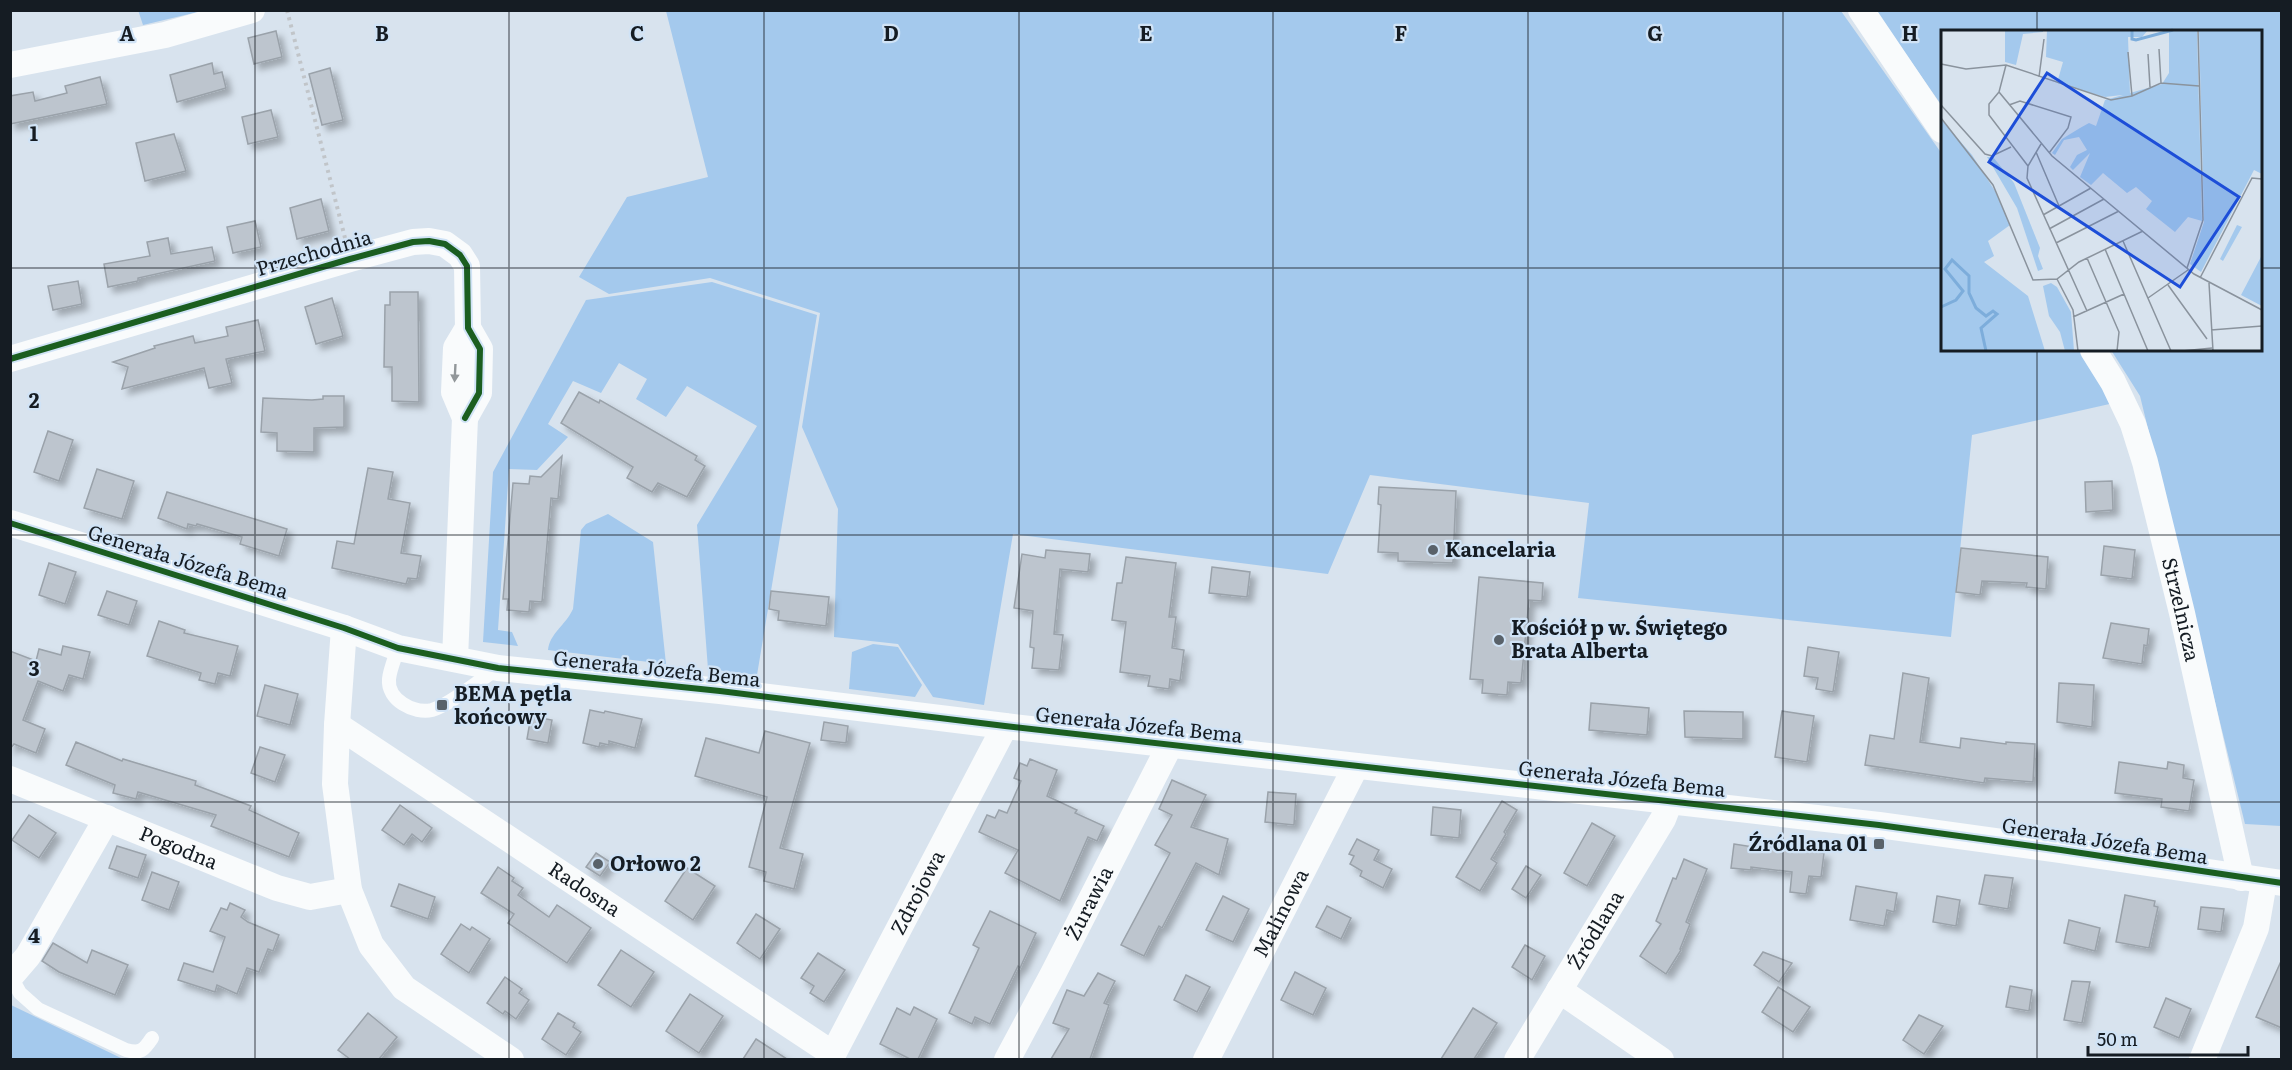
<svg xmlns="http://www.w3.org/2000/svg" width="2292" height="1070" font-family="Literata,serif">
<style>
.green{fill:#a4c9ed}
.building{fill:#bdc5ce;stroke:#9aa2aa;stroke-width:1.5;filter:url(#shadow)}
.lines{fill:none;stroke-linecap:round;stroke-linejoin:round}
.path{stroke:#c1c5c9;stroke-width:4;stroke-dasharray:3 4.5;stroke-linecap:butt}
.service{stroke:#f9fbfc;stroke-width:14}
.minor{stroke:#f9fbfc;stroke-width:26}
.cycleway-casing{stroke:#d0e3f6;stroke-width:10}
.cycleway{stroke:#1b5e20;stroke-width:6}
.oneway{fill:#92979a}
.grid{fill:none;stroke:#151c23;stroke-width:1.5;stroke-opacity:0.55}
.poi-dot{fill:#59626a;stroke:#d0e3f6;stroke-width:2}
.labels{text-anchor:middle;stroke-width:4.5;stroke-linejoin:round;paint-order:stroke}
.street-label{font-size:20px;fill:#151c23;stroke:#d0e3f6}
.poi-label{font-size:20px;font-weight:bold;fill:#151c23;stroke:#d0e3f6;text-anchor:start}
.inset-river{fill:none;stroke:#7daddb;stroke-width:3}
.inset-road{fill:none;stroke:#8a939d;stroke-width:1.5}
.view{fill:#1d4ed8;fill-opacity:0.15;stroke:#1d4ed8;stroke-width:3}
.inset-edge{fill:none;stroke:#151c23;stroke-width:3}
.grid-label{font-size:20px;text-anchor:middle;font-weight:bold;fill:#151c23;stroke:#d0e3f6;stroke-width:4.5;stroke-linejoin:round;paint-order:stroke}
</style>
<defs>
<filter id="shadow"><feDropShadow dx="5.5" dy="5.5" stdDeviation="3" flood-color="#0004"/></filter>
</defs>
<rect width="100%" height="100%" fill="#d8e3ee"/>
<!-- green -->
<g class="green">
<polygon points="138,10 202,10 202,11 143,25"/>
<polygon points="666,11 1841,11 1942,154 1942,350 2081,350 2114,403 1972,435 1951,637 1578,598 1589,503 1370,475 1328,574 1013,534 984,705 933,697 898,644 834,637 838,509 802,427 820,313 710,278 609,294 579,277 627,197 708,177"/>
<polygon points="1876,11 2281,11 2281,826 2245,824 2140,396 2111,350 2260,350 2260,32 1942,32 1942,106"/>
<polygon points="712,282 817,315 757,675 708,669 697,525 757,426 687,386 666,417 636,399 647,379 619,363 601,393 573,381 548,424 568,437 537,470 509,469 498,630 512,632 518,646 483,642 493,472 586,300"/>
<path d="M608,514L653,542L666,664L548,650C550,633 565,626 573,609L581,530L586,524Z"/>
<polygon points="873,644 898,647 922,685 915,697 849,689 852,652"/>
<polygon points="11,1005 121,1058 123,1059 11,1059"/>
</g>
<!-- building -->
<g class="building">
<polygon points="276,31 282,57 254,64 248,38"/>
<polygon points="212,63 214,74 222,72 226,88 177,102 170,75"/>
<polygon points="330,68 343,120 322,125 309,74"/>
<polygon points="100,77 107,104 10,124 10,96 33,92 35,101 67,93 65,86"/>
<polygon points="271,110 278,137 248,144 242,117"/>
<polygon points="174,134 186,171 145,181 136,143"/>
<polygon points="321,199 329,231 297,239 290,208"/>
<polygon points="255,221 261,247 233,253 227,227"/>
<polygon points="168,238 171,254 212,247 215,261 138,278 138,281 108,287 104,264 150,256 147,242"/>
<polygon points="78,281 82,304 53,310 48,286"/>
<polygon points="390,292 418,292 419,402 392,401 392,367 384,367 385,305 390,305"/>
<polygon points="332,298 343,336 316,344 305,307"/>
<polygon points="258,320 265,351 226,359 232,383 209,388 204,368 122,389 128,367 113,362 155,348 154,346 193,336 195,343 228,336 226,327"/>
<polygon points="579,392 599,403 600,400 697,456 695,460 705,466 687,497 658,483 652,492 627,478 633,467 561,423"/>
<polygon points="323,396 344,396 344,427 314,428 314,452 277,451 277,433 261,432 263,398 312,400 323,399"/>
<polygon points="48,431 73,440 59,481 34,472"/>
<polygon points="562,456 558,499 551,498 542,602 530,601 529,612 507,610 508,599 503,599 513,483 529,484 530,476 541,477"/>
<polygon points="368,468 393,472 388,499 410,503 401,553 421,556 417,579 408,578 406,584 332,568 337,541 354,544"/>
<polygon points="97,469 134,481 122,519 84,508"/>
<polygon points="2112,481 2113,510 2086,512 2085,482"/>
<polygon points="1379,487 1456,491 1453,563 1398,561 1398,553 1378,552 1381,505 1378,504"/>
<polygon points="167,492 287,529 279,556 240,544 242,537 197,524 196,526 188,524 187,529 158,518"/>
<polygon points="2104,546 2135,550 2132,579 2101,575"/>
<polygon points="1961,548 2048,557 2046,589 2026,587 2027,583 1982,581 1980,595 1956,592"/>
<polygon points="1046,550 1090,554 1088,572 1060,569 1054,634 1063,635 1059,670 1032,668 1034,648 1030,647 1033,611 1014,608 1022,554 1045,558"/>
<polygon points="1126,557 1176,563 1169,617 1176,617 1172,648 1184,650 1180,681 1170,679 1169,689 1148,686 1150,676 1120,672 1126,622 1112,620 1117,583 1122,583"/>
<polygon points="49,563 76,572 65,604 39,595"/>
<polygon points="1212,567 1250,572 1247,597 1209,593"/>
<polygon points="1479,577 1543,583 1542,601 1529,600 1521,683 1508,682 1507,695 1482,693 1483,680 1470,679"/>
<polygon points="107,591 137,601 129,625 98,615"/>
<polygon points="771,591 829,597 826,626 778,620 779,611 769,609"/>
<polygon points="159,621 185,630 184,633 238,646 230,676 218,673 215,684 199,680 201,673 147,656"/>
<polygon points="2111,623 2149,629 2147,646 2144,645 2142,664 2103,658"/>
<polygon points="63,646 90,652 83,679 69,675 63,691 38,681 23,720 45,729 36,753 14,744 10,749 10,651 36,661 39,649 61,655"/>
<polygon points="1808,647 1839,652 1833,692 1816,689 1818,678 1804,676"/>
<polygon points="1903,673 1929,678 1920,742 1960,748 1961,738 2006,744 2006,742 2035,744 2033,782 1985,778 1984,783 1865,765 1870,735 1894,739"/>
<polygon points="2059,683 2094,685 2092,727 2057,722"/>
<polygon points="265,685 298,694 290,725 257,716"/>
<polygon points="1591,703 1649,708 1647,735 1589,730"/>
<polygon points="590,710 604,713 605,711 642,719 635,748 609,741 609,745 600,743 599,747 583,743"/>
<polygon points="1684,711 1743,712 1743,739 1685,737"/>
<polygon points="1782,711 1814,716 1807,762 1775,757"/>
<polygon points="531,716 552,720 548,743 527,739"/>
<polygon points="824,722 848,726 846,743 821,740"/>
<polygon points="765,731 810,743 780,848 803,854 794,889 764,881 766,872 749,867 767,797 695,776 706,738 759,753"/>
<polygon points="76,742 122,761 123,759 196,781 195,785 251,806 249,810 299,833 289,857 211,826 216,815 138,792 136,799 113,793 115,785 66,765"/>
<polygon points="260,747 285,755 275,782 251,773"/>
<polygon points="1030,759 1057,770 1047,796 1077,810 1075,813 1104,826 1097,841 1088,837 1060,901 1005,873 1018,850 979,832 987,815 995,818 999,810 1007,813 1021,781 1014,778 1020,763 1027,766"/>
<polygon points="2119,762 2167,769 2168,762 2184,765 2183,778 2194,780 2189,811 2161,807 2162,799 2115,793"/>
<polygon points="1172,780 1206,795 1191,827 1228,839 1219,875 1196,863 1162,928 1159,926 1144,956 1121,945 1170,853 1155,845 1172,815 1159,809"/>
<polygon points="1268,792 1296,794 1294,825 1265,822"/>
<polygon points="1502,801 1517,810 1504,832 1506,834 1491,859 1497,863 1480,891 1456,877"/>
<polygon points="400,805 432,828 422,842 412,834 404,845 382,830"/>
<polygon points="1433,807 1461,810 1459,838 1431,835"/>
<polygon points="29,815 56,833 39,858 12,840"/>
<polygon points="1592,823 1615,836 1587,886 1564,873"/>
<polygon points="1357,839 1379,850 1374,860 1392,869 1383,888 1360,876 1362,871 1350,864 1354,856 1349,854"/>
<polygon points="1734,844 1753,847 1754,844 1824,853 1821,877 1809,876 1806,894 1790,892 1792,872 1751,867 1751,870 1731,868"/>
<polygon points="117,846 146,855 138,878 109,868"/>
<polygon points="596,853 610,862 600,876 586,867"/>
<polygon points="1684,859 1707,869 1686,922 1690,924 1680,949 1681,950 1666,974 1640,956 1661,924 1656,921 1673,878 1676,879"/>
<polygon points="1526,866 1541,875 1526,898 1512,889"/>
<polygon points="498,867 514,878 512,881 523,888 518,895 549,917 557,905 591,928 567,963 508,923 514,914 481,893"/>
<polygon points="687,868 715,886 693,920 665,901"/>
<polygon points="152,872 179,882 169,910 142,900"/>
<polygon points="1985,875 2013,878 2008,909 1979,904"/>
<polygon points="399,884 435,897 428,919 391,906"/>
<polygon points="1856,886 1897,893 1894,912 1887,910 1884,926 1850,920"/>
<polygon points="2125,895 2155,901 2154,906 2158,907 2149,948 2116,942"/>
<polygon points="1223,896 1249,909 1233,942 1206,930"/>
<polygon points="1937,896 1960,900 1956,926 1933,922"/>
<polygon points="230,903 245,910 241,917 248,922 279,935 273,951 268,949 259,972 247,968 237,994 217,985 215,992 178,980 184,963 213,972 225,937 210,931 221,908 227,910"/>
<polygon points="1327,906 1351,918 1341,939 1316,927"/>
<polygon points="2201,907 2224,909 2221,932 2198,929"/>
<polygon points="990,911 1036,933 1020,968 1018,966 990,1024 975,1017 972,1024 949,1013 979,948 973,945"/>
<polygon points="756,914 780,929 760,959 737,943"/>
<polygon points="2069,920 2100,928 2095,951 2064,943"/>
<polygon points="461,924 470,930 472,927 490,939 469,973 441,954"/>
<polygon points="53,943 87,963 92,950 128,965 115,995 59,972 42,961"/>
<polygon points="1525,945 1545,956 1532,980 1512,967"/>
<polygon points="621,950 654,972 631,1007 598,985"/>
<polygon points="1763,952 1792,963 1779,982 1754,965"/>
<polygon points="818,953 845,970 824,1002 810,993 814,986 801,978"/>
<polygon points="2282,959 2282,1028 2256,1017"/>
<polygon points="1295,972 1326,988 1313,1015 1281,1000"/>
<polygon points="1098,973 1115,981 1104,1003 1109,1005 1090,1059 1051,1059 1069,1029 1053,1023 1067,990 1084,996"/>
<polygon points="1186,975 1210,987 1197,1012 1174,1000"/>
<polygon points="505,977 522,989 519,993 529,1000 516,1019 505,1011 503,1014 487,1003"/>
<polygon points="2072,981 2090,982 2082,1023 2064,1020"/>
<polygon points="2010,986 2032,990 2029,1011 2006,1007"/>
<polygon points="1778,987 1810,1007 1793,1032 1762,1012"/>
<polygon points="690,994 723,1016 699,1053 666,1031"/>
<polygon points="2166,998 2191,1009 2179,1038 2154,1027"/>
<polygon points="914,1007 937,1019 918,1059 910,1059 880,1044 897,1008 910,1015"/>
<polygon points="1473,1008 1497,1023 1474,1059 1441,1059"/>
<polygon points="368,1013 397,1037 379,1059 350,1059 338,1050"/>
<polygon points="558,1013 575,1023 573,1027 581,1032 566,1055 542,1039"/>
<polygon points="1919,1015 1943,1026 1924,1054 1903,1040"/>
<polygon points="756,1039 787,1059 743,1059"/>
</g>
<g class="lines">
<!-- path -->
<polyline class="path" points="287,10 345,238"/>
<!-- service -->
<g class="service">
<path d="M398,648C395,658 390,669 389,679C387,700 414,714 432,710C450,705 481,679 498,668"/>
<path d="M11,977L20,993L38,1009L126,1050C141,1054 144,1050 152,1038"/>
</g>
<!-- minor -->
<g class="minor">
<polyline points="1861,10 1942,130"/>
<polyline points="10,65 165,35 252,10"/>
<path id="s1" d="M2093,350L2113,382L2133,424L2145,462L2182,613L2241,878"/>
<polyline points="10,359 350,259 413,242 429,241 445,244 460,255 467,266 468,328 480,349 479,393 465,418"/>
<polyline points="10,523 344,628 398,648 498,668 720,691 1005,726 1879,825 2061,850 2282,883"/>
<polyline points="344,628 337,725 335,784 349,890 371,945 404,988 511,1060"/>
<polyline points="455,659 465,418 454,392 456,348 468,328"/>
<path id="s2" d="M337,725L833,1054"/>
<path id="s3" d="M10,779L277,888L310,897L349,890"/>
<polyline points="10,977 28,956 107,818"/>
<polyline points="1559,990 1661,1060"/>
<path id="s4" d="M830,1060L1005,726"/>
<path id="s5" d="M1007,1060L1053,974L1170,745"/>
<path id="s6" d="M1206,1060L1356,766"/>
<path id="s7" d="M1517,1060L1663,819L1670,801"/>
<polyline points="2202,1060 2256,928 2264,882"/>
</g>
<!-- cycleway casing -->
<g class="cycleway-casing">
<g id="cycleway">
<polyline points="10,359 350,259 413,242 429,241 445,244 460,255 467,266 468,328 480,349 479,393 465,418"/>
<polyline points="10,523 344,628 398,648 498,668 720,691 1005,726 1879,825 2061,850 2282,883"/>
</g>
</g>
<!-- cycleway -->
<use href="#cycleway" class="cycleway"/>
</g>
<!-- one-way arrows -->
<defs><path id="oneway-solid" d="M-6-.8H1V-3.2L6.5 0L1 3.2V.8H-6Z" transform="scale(1.5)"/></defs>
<use class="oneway" href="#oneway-solid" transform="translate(455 373) rotate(93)"/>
<!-- grid -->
<path class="grid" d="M255,10V1060M509,10V1060M764,10V1060M1019,10V1060M1273,10V1060M1528,10V1060M1783,10V1060M2037,10V32M10,268H1942M2260,268H2282M2037,350V1060M10,535H2282M10,802H2282"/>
<!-- markers -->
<g class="poi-dot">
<circle cx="1433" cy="550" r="6"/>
<circle cx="1499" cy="640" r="6"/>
<rect x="436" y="699" width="12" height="12" rx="3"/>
<rect x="1873" y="838" width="12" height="12" rx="3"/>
<circle cx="598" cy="864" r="6"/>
</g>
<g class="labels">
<!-- street labels -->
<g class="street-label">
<text transform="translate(314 253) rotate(-16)" y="7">Przechodnia</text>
<text transform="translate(188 562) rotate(17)" y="7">Generała Józefa Bema</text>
<text dy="7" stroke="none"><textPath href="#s1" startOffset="276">Strzelnicza</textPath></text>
<text transform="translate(657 669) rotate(6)" y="7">Generała Józefa Bema</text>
<text transform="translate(1139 725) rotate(6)" y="7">Generała Józefa Bema</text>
<text transform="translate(1622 779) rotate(6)" y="7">Generała Józefa Bema</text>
<text transform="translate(2105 841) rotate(9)" y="7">Generała Józefa Bema</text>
<text dy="7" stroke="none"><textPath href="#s3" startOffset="182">Pogodna</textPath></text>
<text dy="7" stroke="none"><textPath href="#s2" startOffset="297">Radosna</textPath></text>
<text dy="7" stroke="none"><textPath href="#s4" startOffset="189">Zdrojowa</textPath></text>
<text dy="7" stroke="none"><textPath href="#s5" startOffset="177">Żurawia</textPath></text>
<text dy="7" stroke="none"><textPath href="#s6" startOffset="165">Malinowa</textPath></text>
<text dy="7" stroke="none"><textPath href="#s7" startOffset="152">Źródlana</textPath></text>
</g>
<!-- poi labels -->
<g class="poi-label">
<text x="1445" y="557">Kancelaria</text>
<text x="1511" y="635">Kościół p w. Świętego<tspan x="1511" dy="23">Brata Alberta</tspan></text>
<text x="454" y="701">BEMA pętla<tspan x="454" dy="23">końcowy</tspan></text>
<text x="1867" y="851" text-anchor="end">Źródlana 01</text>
<text x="610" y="871">Orłowo 2</text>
</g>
</g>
<!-- overview -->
<g transform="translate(1941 30)">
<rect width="321" height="321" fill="#d8e3ee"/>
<path d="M64,0H102V2L82,4L75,35L64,32ZM106,0H207L201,7H187L189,64L164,67L116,53L122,32L105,27ZM228,0H256L261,191L247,187L234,202L205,179L211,171L195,157L186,163L162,143L150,155L139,147L149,123L132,140L129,137L136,125L146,120L138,107L123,110L114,125L111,123L121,109L139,98L148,93L155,96L164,70L221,54L228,43ZM258,0H321V144L313,140L260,242L249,234L263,192ZM0,89L31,125L54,161L69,195L47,211L53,226L43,232L87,266L104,321H0ZM46,127H52L73,153L99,218L97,226L102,239L97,241L76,178ZM296,195L301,197L282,231L279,229ZM321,225V276L300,265ZM110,253L116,257L130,282L133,321H124L119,302L108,286L102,256Z" fill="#a4c9ed"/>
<path class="inset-river" d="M191,0V9L195,10L232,0M0,277L15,270L22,261L4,239L11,230L28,246V263L35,278L45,286L52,281L56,284L40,298L45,321"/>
<path class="inset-road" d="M218,19L220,53M187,22L191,66M207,24L209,57M0,34L25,39L65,35L170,70L191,66L220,53L258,56M65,35L58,62L111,126L253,244L321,280M98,47L103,9M58,62L48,74V85L87,136M0,75L44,124L51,126L70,117M68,75L79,71L130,87L127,98L108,123M0,88L52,155L92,250L116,249L138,232L202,201M100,114L87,136L86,148L146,281M95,122L118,176M102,185L150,158M108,199L163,169M182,211L230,321M115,213L178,181M164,219L207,321M146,228L178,302L176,321M246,238L262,190L257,0M259,248L311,148L321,149M116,249L132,280L137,321M268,253L272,321M227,255L266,309M207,268L247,240M132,287L183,264M270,300L321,296M241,321L271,318"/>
<path class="view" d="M106,43L298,167L239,257L48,132Z"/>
<rect width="321" height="321" class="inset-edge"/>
</g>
<g class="grid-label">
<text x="127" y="41">A</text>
<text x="382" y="41">B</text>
<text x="637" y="41">C</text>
<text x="891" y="41">D</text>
<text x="1146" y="41">E</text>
<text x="1401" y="41">F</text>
<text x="1655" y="41">G</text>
<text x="1910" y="41">H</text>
<text x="34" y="141">1</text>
<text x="34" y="408">2</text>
<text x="34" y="676">3</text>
<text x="34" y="943">4</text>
</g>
<!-- border -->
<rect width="2292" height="1070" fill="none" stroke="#151c23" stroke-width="24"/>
<!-- scale -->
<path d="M2088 1046v9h160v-9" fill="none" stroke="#151c23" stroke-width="3"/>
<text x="2097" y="1046" font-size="18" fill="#151c23" stroke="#d0e3f6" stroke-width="4.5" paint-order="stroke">50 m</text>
</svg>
